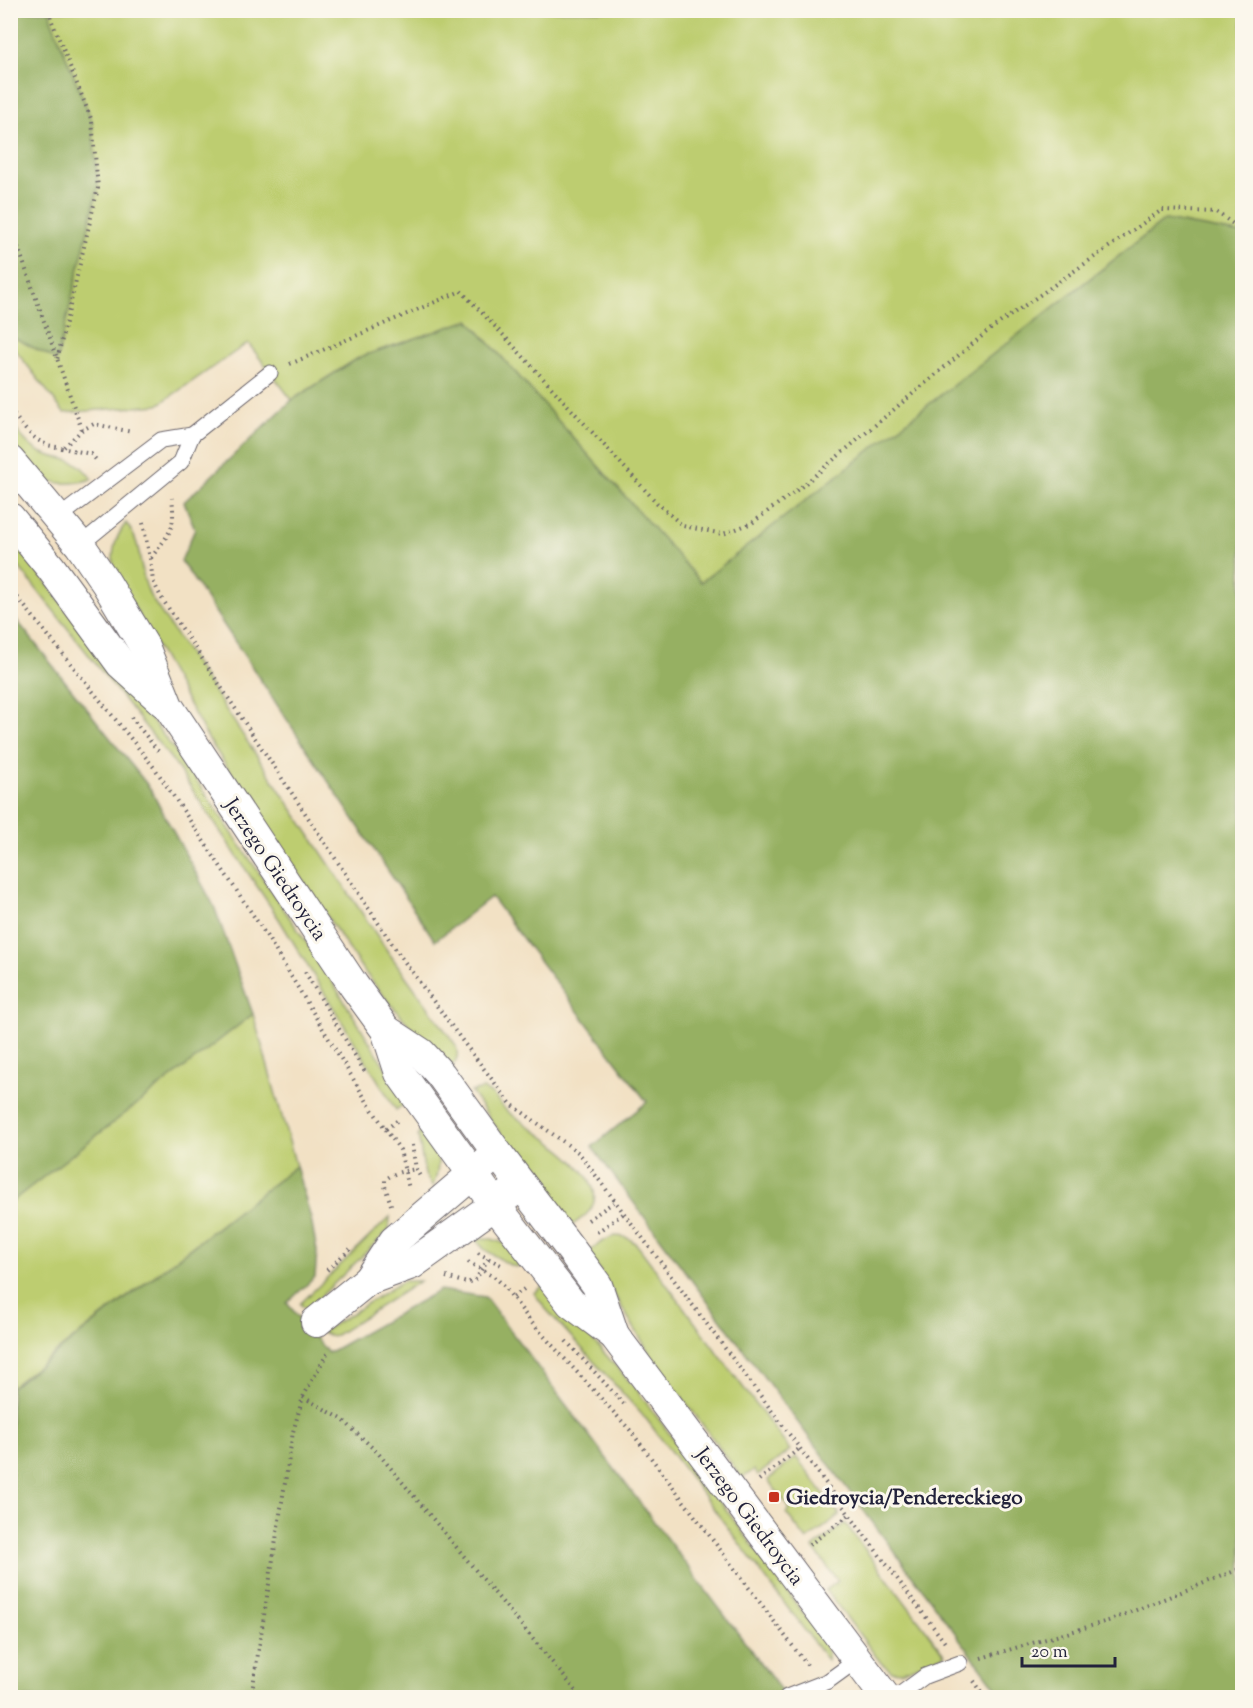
<svg xmlns="http://www.w3.org/2000/svg" width="1253" height="1708" font-family="'Sorts Mill Goudy',serif">
<style>
.green{fill:#bdcd70;stroke:#707856;stroke-width:1.5}
.forest{fill:#96b062;stroke:#5c694e;stroke-width:1.5}
.lines{fill:none;stroke-linecap:round;stroke-linejoin:round}
.lane-casing{stroke:#6b656b;stroke-width:17}
.street-casing{stroke:#6b656b;stroke-width:32}
.path{stroke:#6b656b;stroke-width:4;stroke-dasharray:1.5 4.5;stroke-linecap:butt}
.lane{stroke:#fff;stroke-width:15}
.street{stroke:#fff;stroke-width:30}
.poi-dot{fill:#c8321e;stroke:#fbf7ec;stroke-width:2}
.labels{text-anchor:middle;stroke-width:6;stroke-linejoin:round;paint-order:stroke}
.street-label{font-size:21px;fill:#22223b;stroke:#fbf7ec}
.poi-label{font-size:21px;font-weight:bold;fill:#22223b;stroke:#fbf7ec;text-anchor:start}
</style>
<rect width="100%" height="100%" fill="#fbf7ec"/>
<filter id="ink" filterUnits="userSpaceOnUse"><feTurbulence type="fractalNoise" baseFrequency=".0167" numOctaves="2"/><feDisplacementMap in="SourceGraphic" scale="12" xChannelSelector="R" yChannelSelector="G"/><feConvolveMatrix kernelMatrix="1 2 1 2 8 2 1 2 1" color-interpolation-filters="sRGB"/></filter>
<filter id="wash" filterUnits="userSpaceOnUse"><feTurbulence type="fractalNoise" baseFrequency=".008" numOctaves="4" result="noise"/><feDisplacementMap in="SourceGraphic" scale="24" xChannelSelector="R" yChannelSelector="G"/><feGaussianBlur stdDeviation="1.35" result="paint"/><feColorMatrix in="noise" values="0 0 0 0 0 0 0 0 0 0 0 0 0 0 0 0 0 1.4 0 .05"/><feComposite in="paint" operator="in"/></filter>
<g filter="url(#wash)">
<rect width="100%" height="100%" fill="#f2e1c4"/>
<!-- green -->
<g class="green">
<polygon points="50,11 1242,11 1242,234 1165,220 701,583 469,320 360,357 292,400 248,343 158,405 64,413 11,344 11,336 57,359"/>
<path d="M10,423C19,433 26,444 38,451C63,464 71,451 92,479C61,488 41,484 20,458C18,455 13,451 11,447C8,441 11,430 10,423Z"/>
<path d="M126,523C141,543 138,555 144,578C145,584 148,590 150,596L386,949L455,1044C460,1055 457,1061 449,1070L387,1000L363,970L209,740L114,571C111,551 115,538 126,523Z"/>
<polygon points="10,535 186,765 323,967 407,1102 396,1110 279,919 175,764 11,557"/>
<polygon points="253,1014 296,1166 11,1387 11,1202"/>
<path d="M483,1089C494,1093 498,1102 506,1110C509,1113 514,1116 517,1118C538,1133 609,1176 592,1207C588,1216 576,1222 568,1228L471,1092Z"/>
<path d="M426,1127C439,1149 442,1162 433,1187L425,1175L418,1135L420,1131Z"/>
<polygon points="390,1217 389,1230 307,1310 300,1304"/>
<path d="M614,1236C625,1236 630,1238 638,1246L790,1450L758,1475L754,1470L742,1478L650,1354L598,1268L587,1253L603,1241Z"/>
<path d="M486,1238C504,1241 513,1248 526,1260L516,1267L510,1265L485,1250L475,1239Z"/>
<polygon points="403,1281 420,1281 333,1337 322,1332"/>
<polygon points="544,1285 637,1390 823,1640 828,1654 827,1660 647,1420 545,1308 534,1293"/>
<polygon points="796,1457 840,1515 807,1540 786,1513 790,1509 768,1480"/>
<polygon points="845,1523 945,1655 901,1672 892,1671 881,1663 826,1590 838,1581 813,1548"/>
</g>
<!-- forest -->
<g class="forest">
<polygon points="10,11 50,11 51,19 92,121 98,188 57,360 11,336"/>
<polygon points="1165,220 1242,234 1242,1697 1003,1697 592,1147 647,1102 491,897 435,941 181,561 195,529 184,502 292,400 360,357 469,320 701,582"/>
<polygon points="11,613 149,787 214,906 253,1014 11,1202"/>
<polygon points="296,1166 311,1219 317,1251 315,1277 287,1303 328,1353 440,1290 485,1297 786,1697 11,1698 11,1388"/>
</g>
</g>
<g filter="url(#ink)">
<g class="lines">
<!-- lane casing -->
<g class="lane-casing">
<g id="lane">
<polyline points="58,518 161,440 192,435"/>
<polyline points="80,545 181,462 192,435 270,373"/>
<polyline points="787,1697 828,1681 857,1660"/>
<polyline points="895,1698 925,1676 960,1663"/>
</g>
</g>
<!-- street casing -->
<g class="street-casing">
<g id="street">
<polyline points="10,461 80,545 106,583 144,646 168,706 354,986 386,1030 400,1073 495,1205 571,1303 614,1335 886,1698"/>
<polyline points="10,518 51,568 121,664 163,702"/>
<polyline points="386,1030 421,1053 441,1075 498,1154 572,1251 597,1285 614,1335"/>
<polyline points="368,1280 412,1264 511,1193"/>
<polyline points="316,1322 368,1280 394,1241 488,1161"/>
</g>
</g>
<!-- path -->
<g class="path">
<polyline points="50,10 51,19 92,121 98,188 57,360"/>
<polyline points="10,28 17,10"/>
<polyline points="10,224 82,430"/>
<polyline points="290,364 461,291 507,339 657,503 683,526 723,534 752,523 801,487 988,331 1162,210 1216,212 1242,230"/>
<polyline points="10,410 25,429 36,439 47,445 91,454 97,461"/>
<polyline points="64,447 82,430 94,424 132,432"/>
<polyline points="143,523 150,559 153,581 161,597 401,957 464,1043 511,1104 579,1153 946,1644"/>
<path d="M151,558C169,533 176,531 172,498"/>
<polyline points="10,588 156,770 263,930 369,1105 400,1150 409,1189"/>
<polyline points="131,717 158,751"/>
<polyline points="305,972 366,1074"/>
<polyline points="386,1129 398,1120"/>
<polyline points="412,1145 416,1169 421,1178"/>
<path d="M391,1205L385,1186V1180C394,1172 405,1171 416,1169"/>
<polyline points="588,1220 614,1202"/>
<polyline points="597,1232 623,1214"/>
<polyline points="478,1253 501,1265"/>
<polyline points="468,1262 496,1278 504,1286 531,1322 630,1430 807,1665"/>
<polyline points="327,1270 350,1249"/>
<polyline points="446,1277 467,1283 476,1279 488,1259"/>
<polyline points="513,1297 524,1289"/>
<polyline points="566,1341 624,1404"/>
<polyline points="303,1397 342,1419 378,1453 582,1698"/>
<polyline points="759,1480 799,1449"/>
<polyline points="809,1545 849,1515"/>
<polyline points="981,1658 1108,1621 1242,1568"/>
<polyline points="974,1681 986,1698"/>
<polyline points="251,1698 293,1432 303,1397 329,1350"/>
</g>
<!-- lane -->
<use href="#lane" class="lane"/>
<!-- street -->
<use href="#street" class="street"/>
</g>
</g>
<!-- markers -->
<rect class="poi-dot" x="768" y="1491" width="12" height="12" rx="3"/>
<g class="labels">
<!-- street labels -->
<g class="street-label">
<text transform="translate(276 869) rotate(56)" y="7">Jerzego Giedroycia</text>
<text transform="translate(750 1516) rotate(53)" y="7">Jerzego Giedroycia</text>
</g>
<!-- poi labels -->
<g class="poi-label">
<text x="786" y="1504">Giedroycia/Pendereckiego</text>
</g>
</g>
<!-- margin -->
<rect width="1253" height="1708" fill="none" stroke="#fbf7ec" stroke-width="36"/>
<!-- scale -->
<path d="M1022 1657v9h93v-9" fill="none" stroke="#22223b" stroke-width="3"/>
<text x="1031" y="1657" font-size="18" fill="#22223b" stroke="#fbf7ec" stroke-width="4.5" paint-order="stroke">20 m</text>
</svg>
